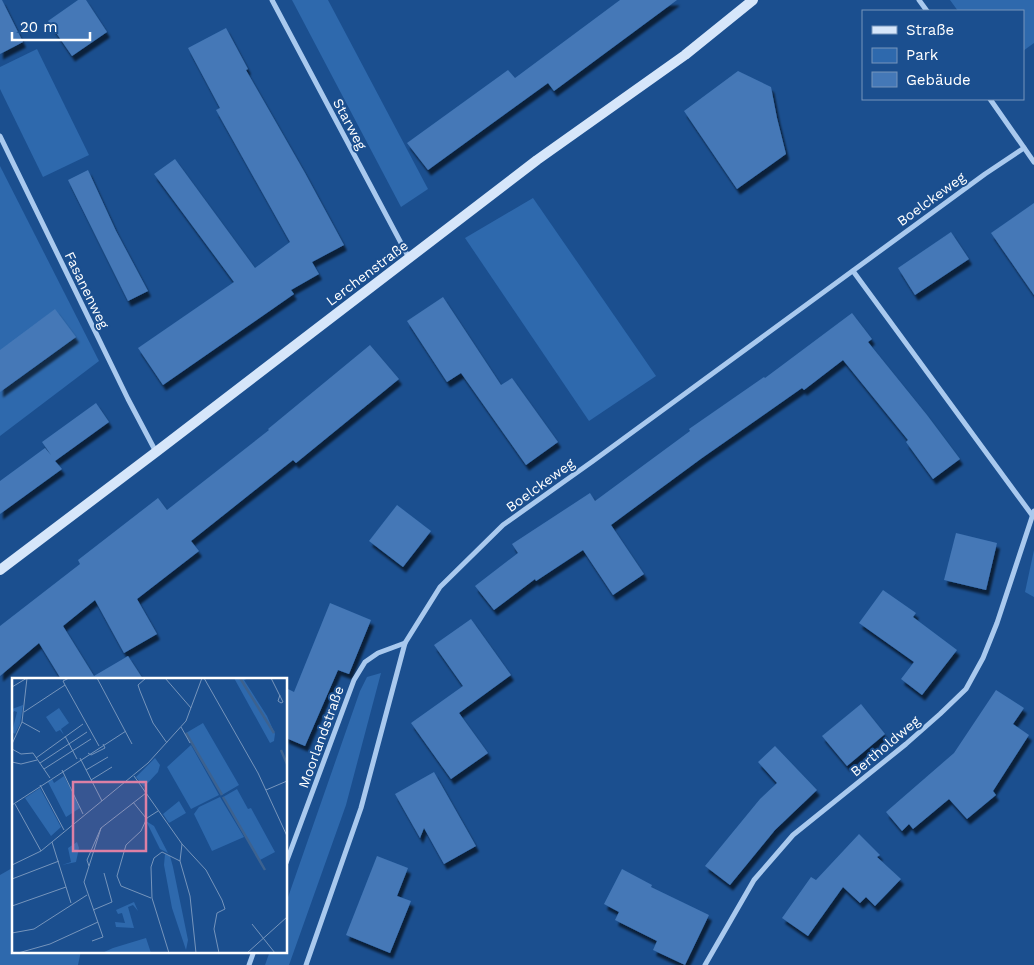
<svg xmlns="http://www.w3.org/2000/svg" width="1034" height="965" font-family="'Work Sans',sans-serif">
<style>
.green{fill:#2e69ad}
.building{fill:#4478b7;filter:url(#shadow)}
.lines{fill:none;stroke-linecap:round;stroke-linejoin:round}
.street{stroke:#a9c9ee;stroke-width:5}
.secondary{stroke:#d6e6fa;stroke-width:10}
.labels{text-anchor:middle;stroke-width:4;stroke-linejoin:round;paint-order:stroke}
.street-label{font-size:14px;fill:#fff;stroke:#1b4f8f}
.inset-river{fill:none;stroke:#3c6290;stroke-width:2.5}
.inset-road{fill:none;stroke:#7695bc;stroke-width:1}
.view{fill:#dd80a5;fill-opacity:0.15;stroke:#dd80a5;stroke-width:2.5}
.inset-edge{fill:none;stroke:#fff;stroke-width:2.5}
</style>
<defs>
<filter id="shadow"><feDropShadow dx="3" dy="5.5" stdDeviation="1" flood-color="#0009"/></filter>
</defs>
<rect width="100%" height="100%" fill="#1b4f8f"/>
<!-- green -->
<g class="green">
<polygon points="292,0 328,0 428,189 401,207"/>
<polygon points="950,0 1034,0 1034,43 1023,51 1023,11 958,11"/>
<polygon points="37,49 89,155 43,177 0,89 0,67"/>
<polygon points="0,166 99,361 0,436"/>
<polygon points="533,198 656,376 589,421 465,238"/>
<polygon points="1034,550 1034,597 1025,592"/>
<polygon points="381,673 346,805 289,965 265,965 270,951 286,951 286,903 360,691 367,677"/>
<polygon points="14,867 14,951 81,951 78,965 0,965 0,875"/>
</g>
<!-- building -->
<g class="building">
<polygon points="0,0 2,0 23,42 0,54"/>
<polygon points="78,0 86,0 107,32 72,56 48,21"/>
<polygon points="620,0 677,0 554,91 548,83 428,170 407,143 508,70 515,78"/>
<polygon points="226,28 248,69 246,70 305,173 344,245 312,262 319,274 291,290 294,294 163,385 138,348 234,282 154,174 175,159 255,268 290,242 216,110 220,108 188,48"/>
<polygon points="738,71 771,87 777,118 786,154 737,189 684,111"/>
<polygon points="88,170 116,231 148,291 128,301 68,180"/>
<polygon points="1034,203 1034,295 991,233"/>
<polygon points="951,232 969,259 915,295 898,268"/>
<polygon points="443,297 501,385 512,378 558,442 526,465 461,373 447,382 407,321"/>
<polygon points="55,309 76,337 0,392 0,350"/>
<polygon points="852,313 872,339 868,342 927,415 960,459 933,479 906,442 908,440 843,360 804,390 802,388 702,458 611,525 644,574 613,595 583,550 536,581 535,579 494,610 475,586 518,553 512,544 590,493 595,501 690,431 689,429 764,377 765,378"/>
<polygon points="370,345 399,379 296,463 293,460 191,541 199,551 137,599 157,634 124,653 95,600 63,626 94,676 128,656 143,679 61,679 39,643 0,676 0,626 80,564 78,560 158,498 167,510 269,430 268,429"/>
<polygon points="96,403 109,422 55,461 62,469 0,514 0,481 45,448 51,455 42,442"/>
<polygon points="397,505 431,531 403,567 369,541"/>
<polygon points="956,533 997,543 986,590 944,580"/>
<polygon points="883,590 916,613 913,617 957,650 922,695 901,679 914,662 859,623"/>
<polygon points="330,603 371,620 349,674 338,670 305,746 286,738 286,688 294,692"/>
<polygon points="471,619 511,675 459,713 488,753 451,779 411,723 463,686 434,645"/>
<polygon points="996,690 1024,708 1013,724 1029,735 993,791 996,795 967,819 949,799 913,829 909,824 902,831 886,812 954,753"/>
<polygon points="861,704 885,734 847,766 822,736"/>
<polygon points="775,746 817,790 775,830 730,885 705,866 760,799 777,783 758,762"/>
<polygon points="434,772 476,846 444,864 424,828 420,838 395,794"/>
<polygon points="859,834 880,855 877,857 901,879 875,906 866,897 860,903 843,887 808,936 782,918 811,877 816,880"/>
<polygon points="377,856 408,868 397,896 411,901 390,953 346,935"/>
<polygon points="622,869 652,885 651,887 709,915 685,965 653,950 657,941 615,920 619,912 604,904"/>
</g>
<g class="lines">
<!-- street -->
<g class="street">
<polyline points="272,0 409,258"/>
<polyline points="919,0 927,11"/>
<polyline points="990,99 1034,162"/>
<polyline points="0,136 128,399 156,452"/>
<polyline points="853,271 1032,515"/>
<polyline points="286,863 354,680 365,662 378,653 405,643"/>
<polyline points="249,965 254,951"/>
<polyline points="306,965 361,808 405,643 440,587 503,525 593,461 985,174 1024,148"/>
<polyline points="705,965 754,880 793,835 906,744 940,714 966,689 983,658 997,623 1034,511"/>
</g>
<!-- secondary -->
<polyline class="secondary" points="0,570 156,452 537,160 685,55 753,0"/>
</g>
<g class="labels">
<!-- street labels -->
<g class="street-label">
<text transform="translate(350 124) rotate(62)" y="5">Starweg</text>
<text transform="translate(931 199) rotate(-36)" y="5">Boelckeweg</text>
<text transform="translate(367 273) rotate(-37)" y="5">Lerchenstraße</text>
<text transform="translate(87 290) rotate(64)" y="5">Fasanenweg</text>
<text transform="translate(540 485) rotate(-36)" y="5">Boelckeweg</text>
<text transform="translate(321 737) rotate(-70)" y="5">Moorlandstraße</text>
<text transform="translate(885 746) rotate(-40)" y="5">Bertholdweg</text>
</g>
</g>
<!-- overview -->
<g transform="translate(12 678)">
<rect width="275" height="275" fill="#1b4f8f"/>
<path d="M222,0H237L232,2L255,38L263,56L262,63L258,65ZM11,27L8,46L3,56L0,54L5,34L2,33L0,36V31ZM47,30L57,45L49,51L52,57L48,52L44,54L34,39ZM191,45L227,107L210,117L174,55ZM179,67L207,117L179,131L155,89ZM143,80L148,87L146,94L132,109L124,99ZM52,98L68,130L54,139L36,104L40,101L42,105ZM28,110L49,149L39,158L13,120ZM225,111L236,131L239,130L263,174L248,182L211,119ZM208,119L232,159L200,173L182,136L187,129ZM167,123L174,135L157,145L151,136ZM134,143L142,148L156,175L148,171ZM65,164L67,170L64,184L50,187L59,184L56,170ZM153,176L158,178L161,189L176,262L174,272L160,230L152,187ZM122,224L126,233L121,227L116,229L122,250L104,249L103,244L113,245L110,235L106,236L104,232ZM134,260L139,275H90L101,270Z" fill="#2e69ad"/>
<path class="inset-river" d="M228,0L262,55M174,55L210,117M269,72L275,86M211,119L253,192"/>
<path class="inset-road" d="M57,0L51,3L53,7L87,68M85,0L120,66M134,0L126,7L128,13L141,45L155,65M153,0L179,30M192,0L246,95L275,158M259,0L271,24L269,25L266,23L268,17M0,9L15,0M12,34L53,7M10,44L28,54M169,49L178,65M53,58L65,81M0,66L10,44L15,0M0,71L9,76L21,75L38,100M76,75L79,77L93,70L91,66M24,80L71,46M68,80L90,123M0,84L9,86L25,82M28,85L75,54M32,91L79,61M50,92L71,136M74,92L96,79M122,98L170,166L194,192L210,222L213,231L205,235L202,251L207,275M79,102L100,89M28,107L52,152M254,112L275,103M121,124L134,140M3,126L29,173M0,127L114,53M40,164L59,225M170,166L168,183L178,218L184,275M0,187L29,173L136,85L174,43L190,0M77,188L75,182L89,150M0,201L47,183M139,220L109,208L105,198L114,167L129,153L135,140L146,133M0,228L54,209M81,232L100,224L92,195M240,246L263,275M0,255L22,251L75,217M80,263L91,259L72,204L89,150L134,115M6,275L38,266L86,244M157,275L140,220L139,189L142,180L150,174L168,183M235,275L275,239"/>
<path class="view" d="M61,104H134V173H61Z"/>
<rect width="275" height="275" class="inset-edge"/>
</g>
<!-- legend -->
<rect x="862" y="10" width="162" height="90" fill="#1b4f8f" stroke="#7695bc"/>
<rect x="872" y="26" width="25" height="8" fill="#d6e6fa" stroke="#7695bc"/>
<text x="906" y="35" font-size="15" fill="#ffffff">Straße</text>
<rect x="872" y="48" width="25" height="15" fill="#2e69ad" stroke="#7695bc"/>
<text x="906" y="60" font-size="15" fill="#ffffff">Park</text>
<rect x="872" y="72" width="25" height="15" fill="#4478b7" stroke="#7695bc"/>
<text x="906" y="85" font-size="15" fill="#ffffff">Gebäude</text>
<!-- scale -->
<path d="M12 32v8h78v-8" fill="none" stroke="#ffffff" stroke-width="2.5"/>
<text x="20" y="32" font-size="15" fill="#ffffff" stroke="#1b4f8f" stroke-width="4" paint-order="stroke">20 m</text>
</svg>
